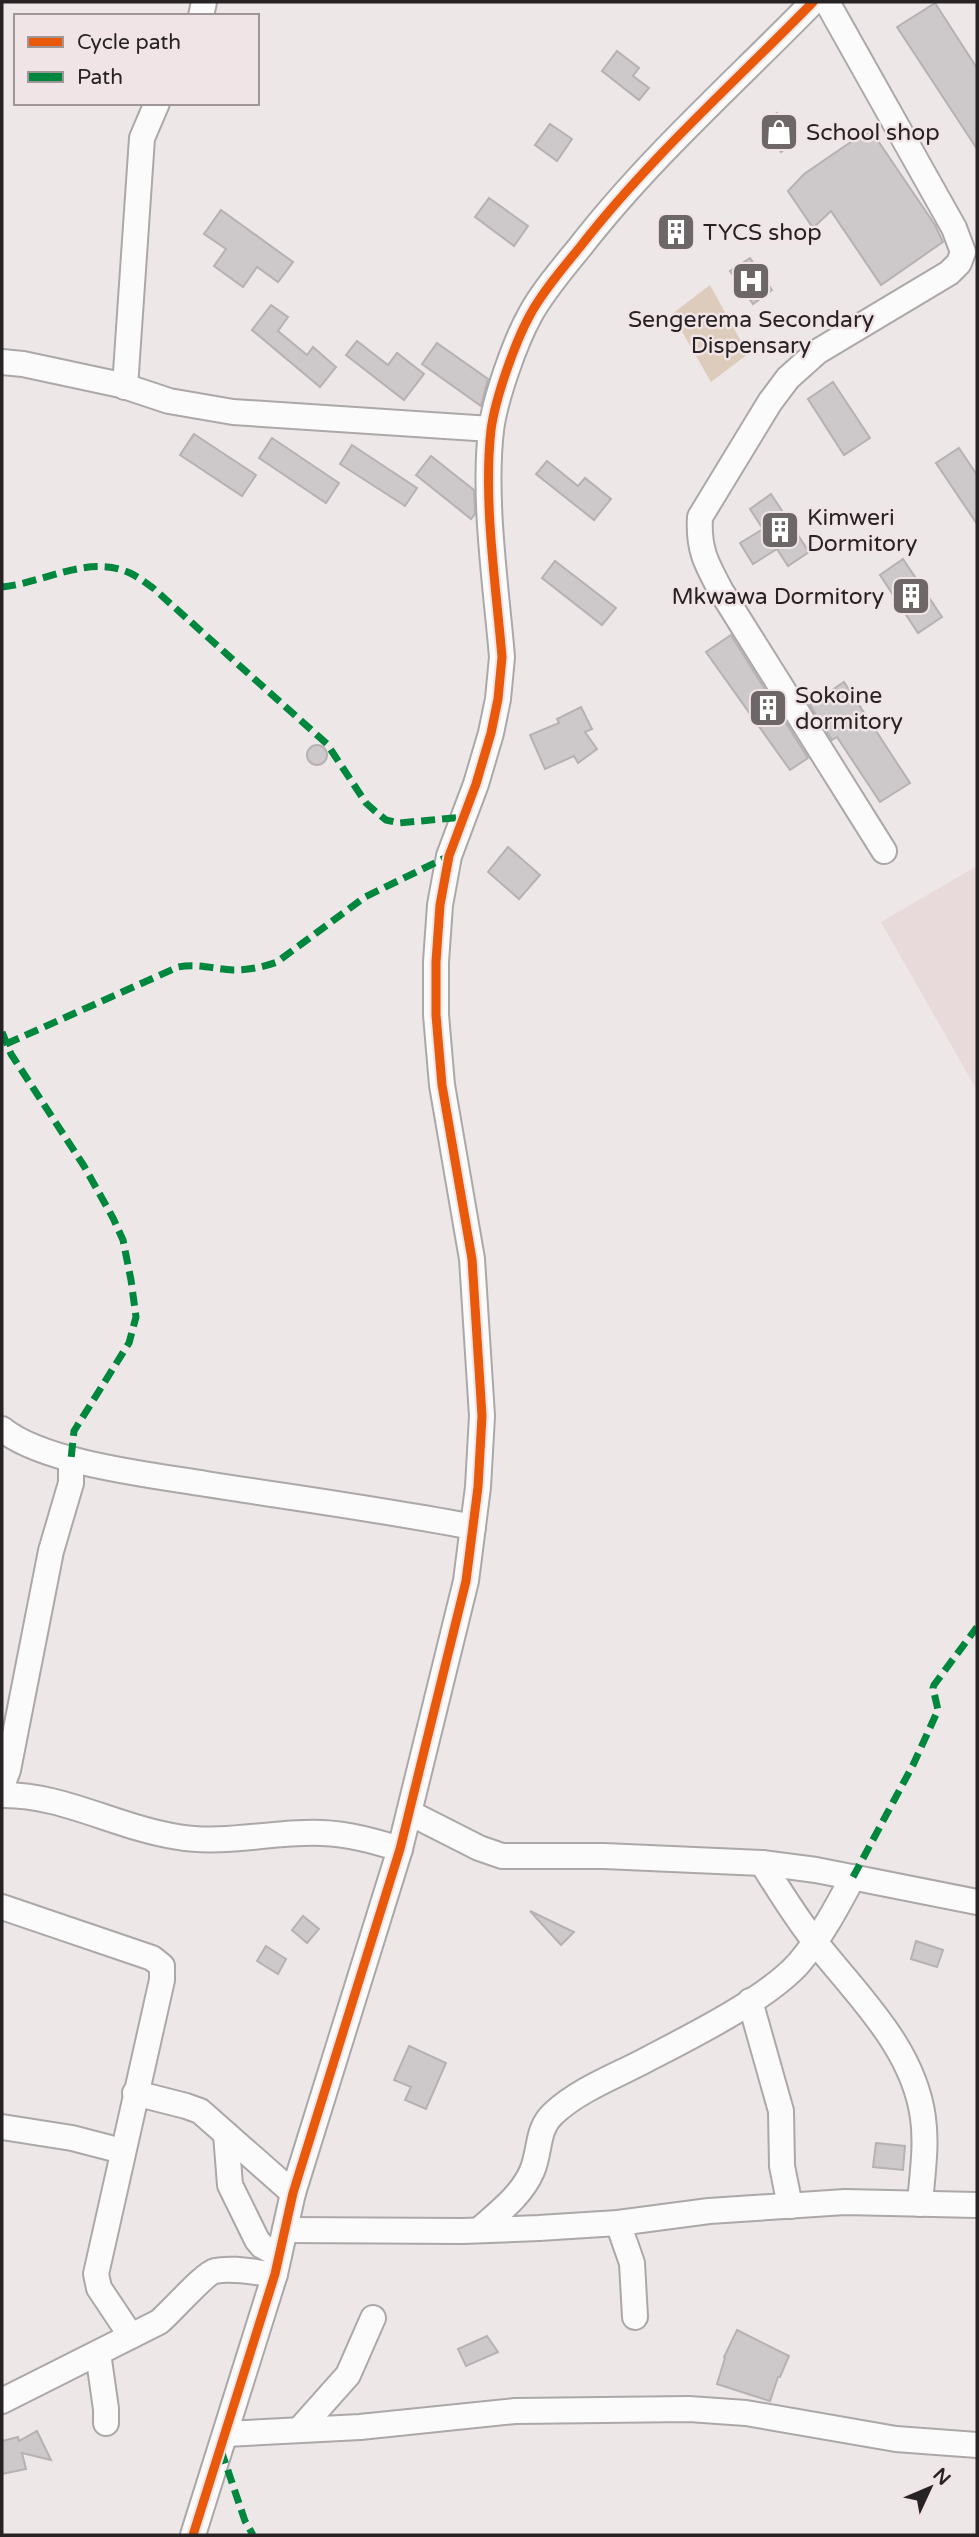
<svg xmlns="http://www.w3.org/2000/svg" width="979" height="2537" font-family="'Varela Round',sans-serif">
<style>
.built{fill:#e8d9db}
.green{fill:#dcb}
.building{fill:#cdc9ca;stroke:#b6b1b3;stroke-width:2}
.lines{fill:none;stroke-linecap:round;stroke-linejoin:round}
.minor-casing{stroke:#aca7a8;stroke-width:28}
.minor{stroke:#fcfbfc;stroke-width:24}
.quiet{stroke:#00873e;stroke-width:7;stroke-dasharray:14 7;stroke-linecap:butt}
.cycleway-casing{stroke:#f1e4e6;stroke-width:13}
.cycleway{stroke:#e8590c;stroke-width:9}
.labels{text-anchor:middle;stroke-width:5;stroke-linejoin:round;paint-order:stroke}
.poi-label{font-size:23px;fill:#272223;stroke:#f1e4e6;text-anchor:start}
</style>
<rect width="100%" height="100%" fill="#eee7e8"/>
<!-- built -->
<polygon class="built" points="977,866 977,1090 881,922"/>
<!-- green -->
<polygon class="green" points="710,285 748,354 711,382 672,314"/>
<!-- building -->
<g class="building">
<polygon points="935,3 977,68 977,149 897,27"/>
<polygon points="617,51 639,68 633,76 649,88 639,100 602,71"/>
<polygon points="777,113 794,142 781,152 764,122"/>
<polygon points="550,124 572,139 557,161 535,145"/>
<polygon points="870,129 935,225 943,242 881,285 831,211 813,228 788,191 804,174"/>
<polygon points="489,198 528,226 514,246 475,217"/>
<polygon points="221,210 293,262 278,282 257,267 243,287 214,266 226,249 204,234"/>
<polygon points="750,258 772,290 753,304 730,271"/>
<polygon points="271,305 288,317 278,331 307,355 313,347 336,367 320,387 252,330"/>
<polygon points="357,341 388,365 397,353 424,374 404,400 346,355"/>
<polygon points="437,343 488,379 481,406 422,364"/>
<polygon points="833,382 870,438 844,455 808,399"/>
<polygon points="194,434 256,475 242,496 180,455"/>
<polygon points="272,438 339,483 326,503 259,458"/>
<polygon points="352,445 417,488 405,506 340,464"/>
<polygon points="959,448 977,475 977,524 936,463"/>
<polygon points="431,456 474,490 475,514 471,519 416,475"/>
<polygon points="547,461 578,486 585,478 611,499 594,520 536,474"/>
<polygon points="771,494 809,552 788,566 777,549 753,564 740,543 763,529 750,509"/>
<polygon points="903,559 942,617 918,633 880,575"/>
<polygon points="555,561 616,608 602,625 542,578"/>
<polygon points="731,635 808,758 790,770 706,652"/>
<polygon points="844,682 910,783 880,802 837,737 832,740 810,705"/>
<polygon points="581,707 592,729 585,732 597,749 578,763 574,756 545,769 530,735 559,723 557,719"/>
<circle cx="317" cy="755" r="10"/>
<polygon points="508,847 540,875 519,899 488,872"/>
<polygon points="530,1911 574,1932 561,1945"/>
<polygon points="303,1916 319,1929 307,1943 292,1930"/>
<polygon points="916,1941 943,1950 937,1967 911,1959"/>
<polygon points="266,1946 286,1959 278,1974 257,1961"/>
<polygon points="409,2046 446,2063 426,2109 405,2100 411,2087 394,2080"/>
<polygon points="876,2143 905,2146 903,2170 873,2167"/>
<polygon points="737,2330 789,2356 780,2377 778,2377 770,2401 717,2384 725,2358 724,2357"/>
<polygon points="487,2336 498,2352 466,2366 458,2349"/>
<polygon points="37,2431 51,2460 22,2453 26,2469 2,2474 2,2441 18,2437 19,2441"/>
</g>
<g class="lines">
<!-- minor casing -->
<g class="minor-casing">
<g id="minor">
<path d="M827,2L954,228L963,252L959,263L949,273L817,352L788,378L770,402L700,517C698,549 706,563 721,591L884,851"/>
<polyline points="201,16 204,2"/>
<polyline points="2,362 23,364 121,385 169,401 233,412 491,429"/>
<polyline points="125,387 142,138 157,103"/>
<path d="M2,1429C43,1463 152,1475 206,1484C295,1498 384,1510 473,1527"/>
<polyline points="2,1786 8,1770 51,1551 71,1483 71,1459"/>
<path d="M2,1795C62,1794 118,1828 178,1837C225,1845 274,1831 322,1833C349,1834 374,1841 400,1849"/>
<polyline points="410,1813 479,1848 502,1856 604,1856 762,1863 816,1870 977,1902"/>
<path d="M762,1863C779,1890 796,1918 816,1943C857,1995 914,2048 923,2118C927,2146 922,2176 920,2204"/>
<polyline points="2,1907 152,1958 162,1966 162,1980 96,2274 99,2288 131,2336"/>
<polyline points="750,2001 781,2111 782,2166 790,2206"/>
<polyline points="135,2093 186,2106 200,2111 293,2193"/>
<polyline points="2,2127 72,2138 122,2151"/>
<polyline points="226,2134 230,2185 257,2240 262,2246 279,2255"/>
<polyline points="618,2223 632,2263 635,2317"/>
<polyline points="285,2230 463,2231 539,2228 618,2223 709,2211 845,2202 977,2205"/>
<path d="M479,2230C498,2213 522,2195 532,2171C541,2150 536,2129 554,2113C580,2089 616,2076 646,2060C690,2037 767,1999 799,1963C821,1937 837,1907 853,1877"/>
<polyline points="98,2353 106,2409 106,2423"/>
<path d="M2,2401L159,2322C170,2313 205,2273 215,2271C233,2267 257,2273 275,2274"/>
<polyline points="299,2430 348,2375 373,2318"/>
<polyline points="226,2434 360,2427 515,2411 689,2409 746,2413 896,2439 977,2445"/>
<path d="M193,2535L275,2274L293,2193L400,1849L466,1581L478,1487L482,1416L472,1259L442,1085L436,1015V962L440,905L449,856L476,784L491,733L498,699L502,657C496,586 483,500 491,430C495,399 515,342 530,315C543,291 563,268 580,247C649,158 735,82 813,2"/>
</g>
</g>
<!-- minor -->
<use href="#minor" class="minor"/>
<!-- quiet -->
<g class="quiet">
<path d="M2,587C43,583 89,554 130,573C138,577 146,583 153,588L327,744L366,803L376,812L386,820L399,823L463,817"/>
<polyline points="2,1032 11,1054 84,1166 113,1218 123,1240 131,1280 136,1317 129,1343 74,1431 71,1459"/>
<path d="M6,1044L178,967C197,963 214,969 233,970C249,970 263,967 277,962L365,897L449,856"/>
<polyline points="853,1877 913,1765 938,1710 933,1688 934,1685 977,1627"/>
<polyline points="221,2450 245,2521 253,2535"/>
</g>
<!-- cycleway casing -->
<g class="cycleway-casing">
<path id="cycleway" d="M193,2535L275,2274L293,2193L400,1849L466,1581L478,1487L482,1416L472,1259L442,1085L436,1015V962L440,905L449,856L476,784L491,733L498,699L502,657C496,586 483,500 491,430C495,399 515,342 530,315C543,291 563,268 580,247C649,158 735,82 813,2"/>
</g>
<!-- cycleway -->
<use href="#cycleway" class="cycleway"/>
</g>
<!-- icons -->
<defs>
<g id="shop-square" transform="scale(2.0125)"><rect x="-9" y="-9" width="18" height="18" rx="4" fill="#6d6768" stroke="#f1e4e6"/><path d="M-5-2.5h2.3a2.7 3.5 0 0 1 5.4 0H5L5.5 6h-11ZM-1.5-2.5h3a1.5 2.3 0 0 0-3 0Z" fill="#fff"/></g>
<g id="building-square" transform="scale(2.0125)"><rect x="-9" y="-9" width="18" height="18" rx="4" fill="#6d6768" stroke="#f1e4e6"/><path d="M-4-6H4V6H1V3H-1V6H-4ZM-2.5-4.3h1.7v1.8h-1.7ZM.8-4.3h1.7v1.8H.8ZM-2.5-1h1.7V.8h-1.7ZM.8-1h1.7V.8H.8Z" fill="#fff"/></g>
<g id="hospital-square" transform="scale(2.0125)"><rect x="-9" y="-9" width="18" height="18" rx="4" fill="#6d6768" stroke="#f1e4e6"/><path d="M-5-5h3v3.5h4V-5h3V5h-3V1.5h-4V5h-3Z" fill="#fff"/></g>
</defs>
<g fill-rule="evenodd">
<use href="#shop-square" x="779" y="132"/>
<use href="#building-square" x="676" y="232"/>
<use href="#hospital-square" x="751" y="281"/>
<use href="#building-square" x="780" y="530"/>
<use href="#building-square" x="911" y="596"/>
<use href="#building-square" x="768" y="708"/>
</g>
<g class="labels">
<!-- poi labels -->
<g class="poi-label">
<text x="806" y="140">School shop</text>
<text x="703" y="240">TYCS shop</text>
<text x="751" y="327" text-anchor="middle">Sengerema Secondary<tspan x="751" dy="26">Dispensary</tspan></text>
<text x="807" y="525">Kimweri<tspan x="807" dy="26">Dormitory</tspan></text>
<text x="884" y="604" text-anchor="end">Mkwawa Dormitory</text>
<text x="795" y="703">Sokoine<tspan x="795" dy="26">dormitory</tspan></text>
</g>
</g>
<!-- border -->
<rect width="979" height="2537" fill="none" stroke="#272223" stroke-width="7"/>
<!-- legend -->
<rect x="14" y="14" width="245" height="91" fill="#f1e4e6" stroke="#a09698" stroke-width="2"/>
<rect x="28" y="37" width="35" height="10" fill="#e8590c" stroke="#a09698" stroke-width="2"/>
<text x="77" y="49" font-size="21" fill="#272223">Cycle path</text>
<rect x="28" y="72" width="35" height="10" fill="#00873e" stroke="#a09698" stroke-width="2"/>
<text x="77" y="84" font-size="21" fill="#272223">Path</text>
<!-- north arrow -->
<g transform="translate(930 2488) rotate(46)" stroke="#f1e4e6" stroke-width="5" paint-order="stroke">
<path d="M0-5L12 26L0 18L-12 26Z" fill="#272223"/>
<text y="-10" font-size="19" font-weight="bold" text-anchor="middle" fill="#272223">N</text>
</g>
</svg>
